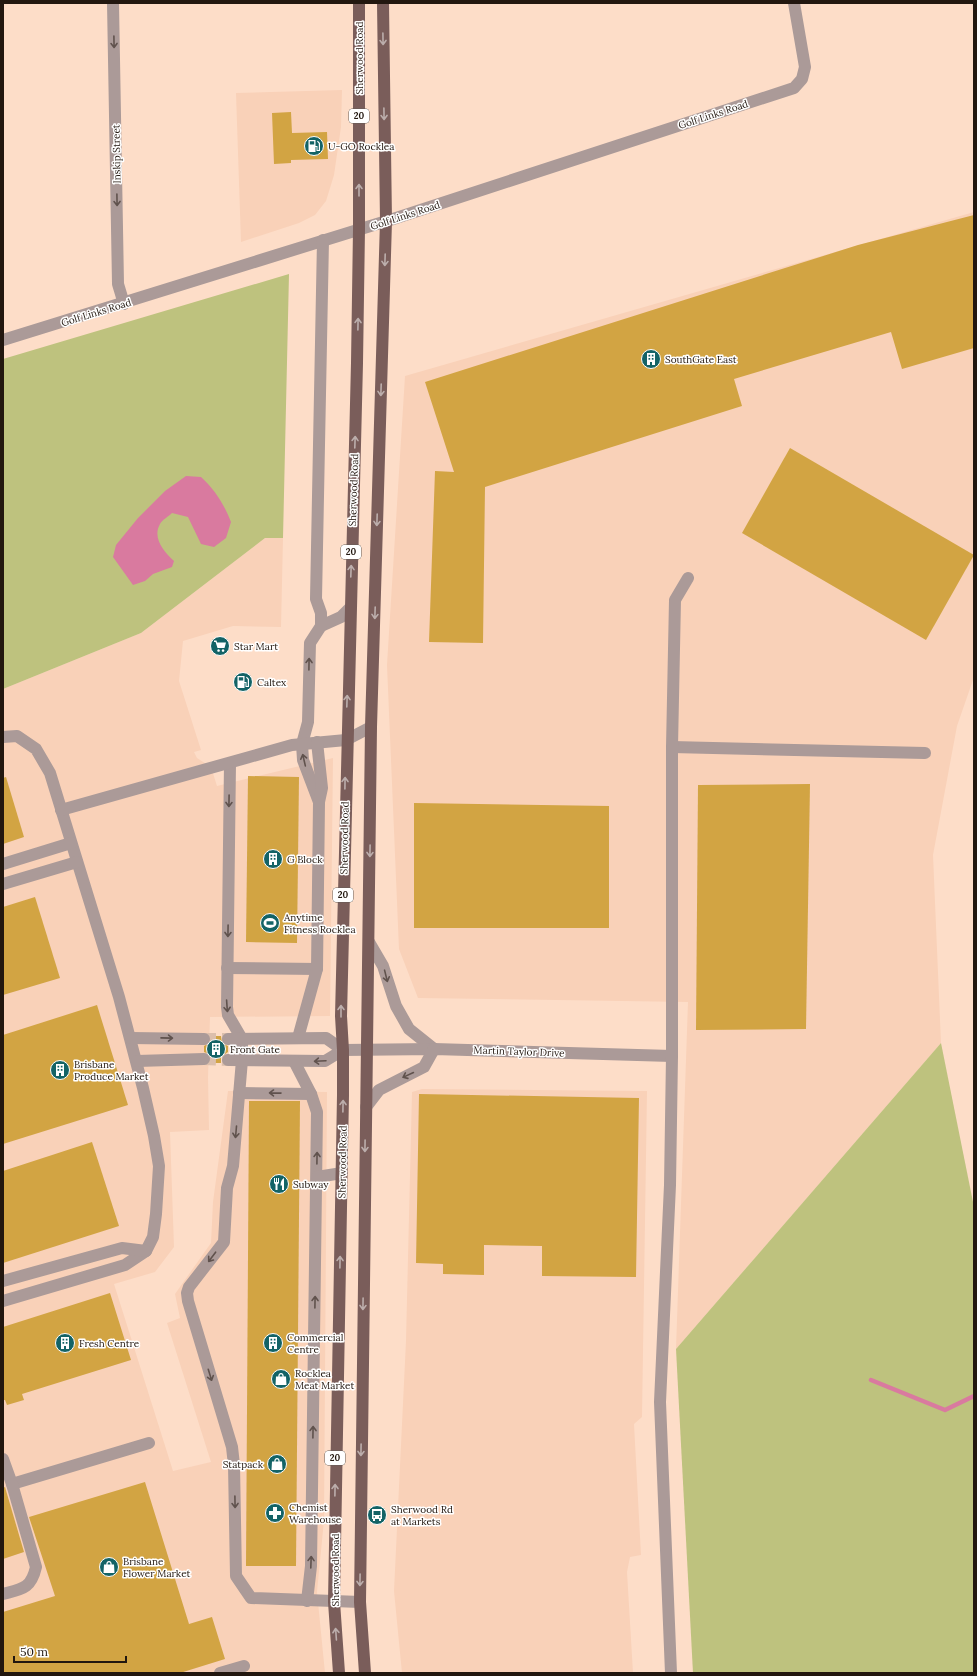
<svg xmlns="http://www.w3.org/2000/svg" width="977" height="1676" font-family="Lora,serif">
<style>
.built{fill:#f9d1b8}
.green{fill:#bec27e}
.water{fill:#d97a9f}
.lines{fill:none;stroke-linecap:round;stroke-linejoin:round}
.stream{stroke:#d97a9f;stroke-width:4.5}
.building{fill:#d2a443}
.minor-tunnel{stroke:#dcbfac;stroke-width:12;stroke-dasharray:12 6;stroke-linecap:butt}
.minor{stroke:#ab9a98;stroke-width:12}
.major{stroke:#7a5d5a;stroke-width:12}
.oneway{stroke:#bcaeac}
.oneway2{stroke:#60524d}
.labels{text-anchor:middle;stroke-width:3;stroke-linejoin:round;paint-order:stroke}
.shield{fill:#fff;stroke:#645d57;stroke-width:1}
.shield-label{font-size:9px;font-weight:bold;fill:#22170f}
.street-label{font-size:10px;fill:#22170f;stroke:#fff}
.poi-label{font-size:10px;fill:#22170f;stroke:#fff;text-anchor:start}
</style>
<rect width="100%" height="100%" fill="#fdddc8"/>
<!-- built -->
<g class="built">
<polygon points="342,90 341,127 334,175 326,201 315,215 299,223 241,242 236,93"/>
<polygon points="974,212 974,677 957,726 933,855 941,1043 676,1349 688,1002 418,998 399,949 387,665 405,376"/>
<polygon points="265,538 283,538 281,627 233,626 183,641 179,681 201,750 194,752 197,758 211,767 217,786 333,758 330,1016 210,1017 208,1077 209,1130 170,1132 174,1247 155,1272 114,1284 173,1471 211,1462 167,1323 180,1318 175,1294 211,1243 213,1202 228,1091 327,1092 324,1520 317,1592 325,1673 3,1673 3,689 141,633"/>
<polygon points="422,1089 647,1091 642,1417 634,1424 641,1555 630,1557 627,1572 633,1673 402,1673 394,1591 406,1341 412,1092"/>
</g>
<!-- green -->
<g class="green">
<polygon points="289,274 283,538 265,538 141,633 3,689 3,359"/>
<polygon points="941,1043 974,1207 974,1673 693,1673 676,1349"/>
</g>
<!-- water -->
<path class="water" d="M186,476L201,477C215,490 224,504 231,522L226,538L214,547L201,544L188,517L172,513C169,516 162,520 160,524C152,538 164,552 174,561L172,567L153,574L145,581L133,585L113,557L116,545L138,518L165,491Z"/>
<g class="lines">
<!-- stream -->
<polyline class="stream" points="871,1380 945,1410 974,1396"/>
</g>
<!-- building -->
<g class="building">
<polygon points="291,112 292,133 327,132 328,159 291,160 291,163 274,164 272,113"/>
<polygon points="974,215 974,348 902,369 891,332 734,379 742,406 485,487 483,643 429,642 435,471 454,472 425,382 858,245"/>
<polygon points="790,448 974,555 926,640 742,533"/>
<polygon points="248,776 299,777 297,943 246,942"/>
<polygon points="6,777 24,837 3,844 3,778"/>
<polygon points="810,784 806,1029 696,1030 698,785"/>
<polygon points="414,803 609,806 609,928 414,928"/>
<polygon points="35,897 60,978 3,995 3,907"/>
<polygon points="97,1005 128,1105 3,1144 3,1035"/>
<polygon points="211,1036 221,1036 222,1043 228,1046 228,1052 221,1057 221,1063 210,1063 211,1055 204,1052 204,1046 211,1042"/>
<polygon points="419,1094 639,1098 636,1277 542,1276 542,1246 484,1245 484,1275 443,1274 443,1264 416,1263"/>
<polygon points="249,1101 300,1101 296,1566 246,1566"/>
<polygon points="92,1142 119,1226 3,1263 3,1171"/>
<polygon points="110,1293 131,1360 22,1394 24,1400 7,1405 5,1400 3,1400 3,1327"/>
<polygon points="145,1482 189,1624 212,1617 225,1659 180,1673 3,1673 3,1612 55,1596 29,1517"/>
<polygon points="5,1487 24,1552 3,1559 3,1488"/>
</g>
<g class="lines">
<!-- minor-tunnel -->
<g class="minor-tunnel">
<polyline points="204,1039 228,1039"/>
<polyline points="204,1059 228,1060"/>
</g>
<!-- minor -->
<g class="minor">
<polyline points="113,3 118,284 124,304"/>
<polyline points="3,340 393,219 794,88 802,79 805,67 794,3"/>
<polyline points="321,626 341,617 350,608"/>
<polyline points="3,737 17,736 36,749 50,773 119,997 143,1088 154,1136 159,1166 156,1214 153,1237 146,1251 125,1265 3,1301"/>
<polyline points="672,747 925,753"/>
<polyline points="230,763 227,1007 228,1015 242,1039 242,1060 233,1166 227,1188 224,1242 189,1287 187,1293 188,1301 232,1447 234,1465 236,1576 251,1598 360,1602"/>
<polyline points="319,802 303,760 302,744 308,722 310,643 321,626 321,613 316,599 323,240"/>
<polyline points="61,810 292,745 346,740 371,727"/>
<polyline points="3,864 71,843"/>
<polyline points="3,884 77,862"/>
<polyline points="369,942 383,966 396,1006 409,1029 434,1049"/>
<polyline points="227,968 317,969"/>
<polyline points="131,1038 204,1039"/>
<polyline points="298,1038 317,969 319,802 322,788 317,742"/>
<polyline points="228,1039 326,1038 343,1050"/>
<polyline points="228,1060 325,1061 343,1050 434,1049 672,1056"/>
<polyline points="137,1061 204,1059"/>
<polyline points="294,1061 311,1094 317,1112 311,1566 307,1601"/>
<polyline points="239,1093 311,1094"/>
<polyline points="366,1107 379,1090 424,1067 434,1049"/>
<polyline points="317,1177 342,1173"/>
<polyline points="3,1281 122,1248 146,1251"/>
<polyline points="3,1459 12,1484 149,1443"/>
<path d="M3,1594C22,1589 31,1589 36,1567L12,1484"/>
<polyline points="220,1673 244,1666"/>
<polyline points="671,1673 660,1402 670,1185 672,1056 672,747 675,600 688,578"/>
</g>
<!-- major -->
<g class="major">
<polyline points="339,1673 334,1602 343,1095 343,1050 341,1016 357,363 359,229 359,3"/>
<polyline points="365,1673 360,1602 371,727 386,221 383,3"/>
</g>
</g>
<!-- one-way arrows -->
<defs><path id="oneway-shaft" d="M-6 0H5M1.5-3L5.5 0L1.5 3" fill="none" stroke-width="1.6" stroke-linecap="round" stroke-linejoin="round"/></defs>
<g class="oneway">
<use href="#oneway-shaft" transform="translate(383 39) rotate(89)"/>
<use href="#oneway-shaft" transform="translate(384 114) rotate(89)"/>
<use href="#oneway-shaft" transform="translate(359 190) rotate(-90)"/>
<use href="#oneway-shaft" transform="translate(385 260) rotate(92)"/>
<use href="#oneway-shaft" transform="translate(358 324) rotate(-89)"/>
<use href="#oneway-shaft" transform="translate(381 390) rotate(92)"/>
<use href="#oneway-shaft" transform="translate(355 442) rotate(-88)"/>
<use href="#oneway-shaft" transform="translate(377 520) rotate(92)"/>
<use href="#oneway-shaft" transform="translate(351 571) rotate(-88)"/>
<use href="#oneway-shaft" transform="translate(375 613) rotate(92)"/>
<use href="#oneway-shaft" transform="translate(347 701) rotate(-88)"/>
<use href="#oneway-shaft" transform="translate(345 783) rotate(-89)"/>
<use href="#oneway-shaft" transform="translate(370 851) rotate(91)"/>
<use href="#oneway-shaft" transform="translate(341 1011) rotate(-90)"/>
<use href="#oneway-shaft" transform="translate(343 1106) rotate(-89)"/>
<use href="#oneway-shaft" transform="translate(365 1146) rotate(91)"/>
<use href="#oneway-shaft" transform="translate(340 1262) rotate(-89)"/>
<use href="#oneway-shaft" transform="translate(363 1304) rotate(91)"/>
<use href="#oneway-shaft" transform="translate(361 1450) rotate(91)"/>
<use href="#oneway-shaft" transform="translate(335 1490) rotate(-89)"/>
<use href="#oneway-shaft" transform="translate(360 1580) rotate(91)"/>
<use href="#oneway-shaft" transform="translate(336 1634) rotate(-94)"/>
</g>
<g class="oneway2">
<use href="#oneway-shaft" transform="translate(114 42) rotate(89)"/>
<use href="#oneway-shaft" transform="translate(117 200) rotate(89)"/>
<use href="#oneway-shaft" transform="translate(309 664) rotate(-89)"/>
<use href="#oneway-shaft" transform="translate(304 760) rotate(-103)"/>
<use href="#oneway-shaft" transform="translate(229 801) rotate(91)"/>
<use href="#oneway-shaft" transform="translate(228 931) rotate(91)"/>
<use href="#oneway-shaft" transform="translate(386 976) rotate(76)"/>
<use href="#oneway-shaft" transform="translate(227 1006) rotate(86)"/>
<use href="#oneway-shaft" transform="translate(167 1038) rotate(1)"/>
<use href="#oneway-shaft" transform="translate(320 1061) rotate(177)"/>
<use href="#oneway-shaft" transform="translate(408 1075) rotate(155)"/>
<use href="#oneway-shaft" transform="translate(275 1093) rotate(-179)"/>
<use href="#oneway-shaft" transform="translate(236 1132) rotate(95)"/>
<use href="#oneway-shaft" transform="translate(317 1158) rotate(-89)"/>
<use href="#oneway-shaft" transform="translate(212 1257) rotate(127)"/>
<use href="#oneway-shaft" transform="translate(315 1302) rotate(-89)"/>
<use href="#oneway-shaft" transform="translate(210 1375) rotate(73)"/>
<use href="#oneway-shaft" transform="translate(313 1432) rotate(-89)"/>
<use href="#oneway-shaft" transform="translate(235 1502) rotate(89)"/>
<use href="#oneway-shaft" transform="translate(311 1562) rotate(-88)"/>
</g>
<!-- icons -->
<defs>
<g id="fuel-disc" transform="scale(1)"><circle r="9.5" fill="#136366" stroke="#fff"/><path d="M-5.5-6h7V0h2V4h1.3V-2.5L3-4.5l.8-.8L6-3V5H2.5V1h-1V6h-7ZM-4.2-4.7v3.2H.2V-4.7Z" fill="#fff"/></g>
<g id="building-disc" transform="scale(1)"><circle r="9.5" fill="#136366" stroke="#fff"/><path d="M-4-6H4V6H1V3H-1V6H-4ZM-2.5-4.3h1.7v1.8h-1.7ZM.8-4.3h1.7v1.8H.8ZM-2.5-1h1.7V.8h-1.7ZM.8-1h1.7V.8H.8Z" fill="#fff"/></g>
<g id="supermarket-disc" transform="scale(1)"><circle r="9.5" fill="#136366" stroke="#fff"/><path d="M-6-5.5h2.5l.6 2H6L4.5 2H-2.5L-4.4-4H-6ZM-1.5 3.2a1.3 1.3 0 1 0 .1 0ZM3 3.2a1.3 1.3 0 1 0 .1 0Z" fill="#fff"/></g>
<g id="stadium-disc" transform="scale(1)"><circle r="9.5" fill="#136366" stroke="#fff"/><path d="M0-5a6.5 5 0 1 0 0 10a6.5 5 0 1 0 0-10ZM-3.5-1.8h7v3.6h-7Z" fill="#fff"/></g>
<g id="restaurant-disc" transform="scale(1)"><circle r="9.5" fill="#136366" stroke="#fff"/><path d="M-5-6h1v4h1v-4h1v4h1v-4h1v5L-1.5 .5V6h-2V.5L-5-1ZM5-6V6H3V1.5H1.5Q1.5-4 5-6Z" fill="#fff"/></g>
<g id="shop-disc" transform="scale(1)"><circle r="9.5" fill="#136366" stroke="#fff"/><path d="M-5-2.5h2.3a2.7 3.5 0 0 1 5.4 0H5L5.5 6h-11ZM-1.5-2.5h3a1.5 2.3 0 0 0-3 0Z" fill="#fff"/></g>
<g id="pharmacy-disc" transform="scale(1)"><circle r="9.5" fill="#136366" stroke="#fff"/><path d="M-2-6h4v4h4v4h-4v4h-4v-4h-4v-4h4Z" fill="#fff"/></g>
<g id="bus-disc" transform="scale(1)"><circle r="9.5" fill="#136366" stroke="#fff"/><path d="M-5-6H5V4H4V6H2V4H-2V6H-4V4H-5ZM-3.5-4V0h7V-4ZM-3.5 1.2v1.5H-2V1.2ZM2 1.2v1.5H3.5V1.2Z" fill="#fff"/></g>
</defs>
<g fill-rule="evenodd">
<use href="#fuel-disc" x="314" y="146"/>
<use href="#building-disc" x="651" y="359"/>
<use href="#supermarket-disc" x="220" y="646"/>
<use href="#fuel-disc" x="243" y="682"/>
<use href="#building-disc" x="273" y="859"/>
<use href="#stadium-disc" x="270" y="923"/>
<use href="#building-disc" x="216" y="1049"/>
<use href="#building-disc" x="60" y="1070"/>
<use href="#restaurant-disc" x="279" y="1184"/>
<use href="#building-disc" x="65" y="1343"/>
<use href="#building-disc" x="273" y="1343"/>
<use href="#shop-disc" x="281" y="1379"/>
<use href="#shop-disc" x="277" y="1464"/>
<use href="#pharmacy-disc" x="275" y="1513"/>
<use href="#bus-disc" x="377" y="1515"/>
<use href="#shop-disc" x="109" y="1567"/>
</g>
<g class="labels">
<!-- shield labels -->
<g class="shield">
<rect x="349" y="109" width="20" height="14" rx="3"/>
<rect x="341" y="545" width="20" height="14" rx="3"/>
<rect x="333" y="888" width="20" height="14" rx="3"/>
<rect x="325" y="1451" width="20" height="14" rx="3"/>
</g>
<g class="shield-label">
<text x="359" y="119">20</text>
<text x="351" y="555">20</text>
<text x="343" y="898">20</text>
<text x="335" y="1461">20</text>
</g>
<!-- street labels -->
<g class="street-label">
<text transform="translate(359 58) rotate(-90)" y="4">Sherwood Road</text>
<text transform="translate(713 114) rotate(-18)" y="4">Golf Links Road</text>
<text transform="translate(116 154) rotate(-91)" y="4">Inskip Street</text>
<text transform="translate(405 215) rotate(-18)" y="4">Golf Links Road</text>
<text transform="translate(96 312) rotate(-17)" y="4">Golf Links Road</text>
<text transform="translate(353 490) rotate(-88)" y="4">Sherwood Road</text>
<text transform="translate(344 838) rotate(-89)" y="4">Sherwood Road</text>
<text transform="translate(519 1051) rotate(2)" y="4">Martin Taylor Drive</text>
<text transform="translate(342 1162) rotate(-89)" y="4">Sherwood Road</text>
<text transform="translate(335 1570) rotate(-90)" y="4">Sherwood Road</text>
</g>
<!-- poi labels -->
<g class="poi-label">
<text x="328" y="150">U-GO Rocklea</text>
<text x="665" y="363">SouthGate East</text>
<text x="234" y="650">Star Mart</text>
<text x="257" y="686">Caltex</text>
<text x="287" y="863">G Block</text>
<text x="284" y="921">Anytime<tspan x="284" dy="12">Fitness Rocklea</tspan></text>
<text x="230" y="1053">Front Gate</text>
<text x="74" y="1068">Brisbane<tspan x="74" dy="12">Produce Market</tspan></text>
<text x="293" y="1188">Subway</text>
<text x="287" y="1341">Commercial<tspan x="287" dy="12">Centre</tspan></text>
<text x="79" y="1347">Fresh Centre</text>
<text x="295" y="1377">Rocklea<tspan x="295" dy="12">Meat Market</tspan></text>
<text x="263" y="1468" text-anchor="end">Statpack</text>
<text x="289" y="1511">Chemist<tspan x="289" dy="12">Warehouse</tspan></text>
<text x="391" y="1513">Sherwood Rd<tspan x="391" dy="12">at Markets</tspan></text>
<text x="123" y="1565">Brisbane<tspan x="123" dy="12">Flower Market</tspan></text>
</g>
</g>
<!-- border -->
<rect width="977" height="1676" fill="none" stroke="#22170f" stroke-width="8"/>
<!-- scale -->
<path d="M14 1656v6h112v-6" fill="none" stroke="#22170f" stroke-width="2"/>
<text x="20" y="1656" font-size="12" fill="#22170f" stroke="#ffffff" stroke-width="3" paint-order="stroke">50 m</text>
</svg>
